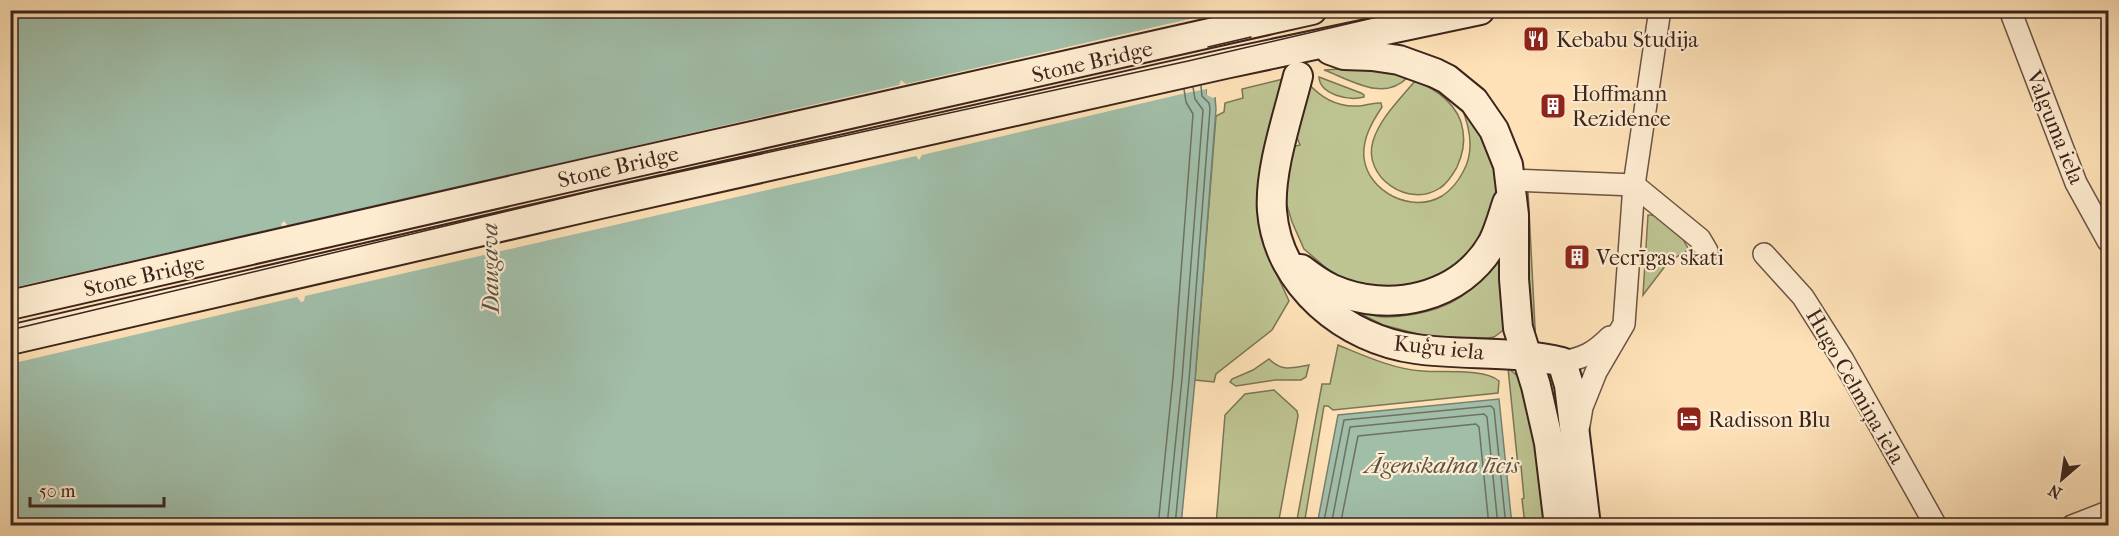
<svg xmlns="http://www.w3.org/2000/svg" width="2119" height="536" font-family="'IM FELL French Canon',serif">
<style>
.green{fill:#bdc391;stroke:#7c7456;stroke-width:1.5}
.water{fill:#a1bea9;stroke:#798071;stroke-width:1.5}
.pier{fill:#fee1b7}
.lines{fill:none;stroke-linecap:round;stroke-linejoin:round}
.shore{stroke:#6e7162;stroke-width:1.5}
.street-casing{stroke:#6c5343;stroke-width:24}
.secondary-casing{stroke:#3c241c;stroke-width:32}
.street{stroke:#feecd0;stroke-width:21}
.secondary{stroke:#feecd0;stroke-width:28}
.tram{stroke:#3c241c;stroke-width:1.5}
.labels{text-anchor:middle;stroke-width:4.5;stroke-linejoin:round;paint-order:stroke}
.poi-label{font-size:22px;fill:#3c241c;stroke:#feecd0;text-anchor:start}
.street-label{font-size:22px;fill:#3c241c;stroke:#feecd0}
.water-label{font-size:24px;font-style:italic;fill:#5a5246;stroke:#feecd0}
</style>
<rect width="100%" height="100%" fill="#fee1b7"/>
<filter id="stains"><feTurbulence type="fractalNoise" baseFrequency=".00333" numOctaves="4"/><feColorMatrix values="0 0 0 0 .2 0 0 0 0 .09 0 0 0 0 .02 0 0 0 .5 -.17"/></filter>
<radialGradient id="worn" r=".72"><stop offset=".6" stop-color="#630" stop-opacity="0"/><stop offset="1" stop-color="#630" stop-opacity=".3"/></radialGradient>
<!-- green -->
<g class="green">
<path d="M1358,68L1394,72L1407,78C1383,102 1351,80 1324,70Z"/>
<path d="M1319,77L1361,93L1364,95V97C1349,101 1320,95 1319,77Z"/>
<polygon points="1287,78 1260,197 1259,224 1267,253 1289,301 1272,330 1216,374 1214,382 1195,380 1216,116 1224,112 1225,103 1243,98 1242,89"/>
<path d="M1415,81C1437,89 1460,106 1463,131C1465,143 1462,156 1457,167C1453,174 1448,183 1440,188C1409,209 1362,177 1373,141C1380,118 1400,99 1415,81Z"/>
<path d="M1307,82C1320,97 1337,107 1357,106C1365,106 1373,102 1381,103L1382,107C1372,122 1362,139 1364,158C1368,192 1412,214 1442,196C1451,190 1458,182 1463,172C1475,151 1470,127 1461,106L1478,124L1498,178L1495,207L1488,233L1448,276L1391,293L1339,279L1304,249L1292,222L1283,192L1291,147L1300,145L1296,135Z"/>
<polygon points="1528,191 1536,346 1530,342 1521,201"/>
<path d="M1648,215C1667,214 1681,234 1689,250L1669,261L1643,295Z"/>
<path d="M1501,259L1505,329L1494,337L1488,338L1426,336L1383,325L1359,313C1367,312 1376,318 1386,317C1439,315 1467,300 1501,259Z"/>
<path d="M1338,345C1365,356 1393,369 1422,371C1441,373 1485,368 1499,381L1498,393L1333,410L1328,406H1324L1304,525H1296L1322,384H1330Z"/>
<path d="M1269,359C1283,372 1291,368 1309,365L1306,377L1301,380H1275L1236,386L1230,382L1232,379L1253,370Z"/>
<polygon points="1508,368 1521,379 1525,387 1550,525 1525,525 1522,499 1524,498 1521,466 1518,466"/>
<polygon points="1274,390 1297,411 1298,416 1278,525 1216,525 1225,415 1245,394"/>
</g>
<!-- water -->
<g class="water">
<polygon points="10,11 1207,11 1207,94 1215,97 1216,109 1195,380 1181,525 11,525"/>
<polygon points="1499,399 1512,525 1317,525 1338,415"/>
</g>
<!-- pier -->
<polygon class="pier" points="1210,10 1210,93 1218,96 1213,98 1207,95 1207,89 1186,93 922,155 919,160 916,156 305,296 304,301 301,302 297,297 10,364 11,288 282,227 281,224 284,221 288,226 899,85 901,80 906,84 1207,15 1207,11"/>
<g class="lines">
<!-- shore -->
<g class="shore">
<polyline points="1158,526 1173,378 1193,114 1186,102 1184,89"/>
<polyline points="1167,526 1182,379 1203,110 1195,99 1193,87"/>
<polyline points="1175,526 1189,380 1210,109 1209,103 1202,96 1201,86"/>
<polyline points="1323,526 1344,420 1491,406 1494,409 1506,526"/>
<polyline points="1331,526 1350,427 1484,414 1487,417 1498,526"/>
<polyline points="1340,526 1358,436 1476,424 1479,427 1489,526"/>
</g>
<!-- street casing -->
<g class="street-casing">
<g id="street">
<polyline points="2010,10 2076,183 2108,241"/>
<polyline points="1509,180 1634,185 1700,239 1707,251"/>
<polyline points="1764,254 1803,297 1843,360 1936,526"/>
<path d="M1562,362C1584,358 1594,353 1610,337"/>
<polyline points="1579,425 1582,407 1596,372 1624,324 1634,185 1659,16"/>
<polyline points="2072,526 2108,512"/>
</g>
</g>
<!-- secondary casing -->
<g class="secondary-casing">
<g id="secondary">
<polyline points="1330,50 1344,55 1372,56 1399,60 1435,73 1447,79 1474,101 1494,130 1508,165 1514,215 1514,279 1518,328 1536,386 1549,443 1559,526"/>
<path d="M1298,76C1288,116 1269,171 1272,211C1278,285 1346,340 1416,349C1465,356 1513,350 1562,362L1569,385L1586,526"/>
<path d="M1301,269C1310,276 1321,284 1332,289C1389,314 1461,299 1493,242C1499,230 1503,215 1507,203"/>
<polyline points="10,305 592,172 1312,10"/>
<polyline points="10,340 600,204 1225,64 1480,10"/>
</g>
</g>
<!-- street -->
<use href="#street" class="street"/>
<!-- secondary -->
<use href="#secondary" class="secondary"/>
<!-- tram -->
<g class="tram">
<polyline points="1208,47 1251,37"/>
<polyline points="10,330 596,190 1188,61 1407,10"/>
</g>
</g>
<!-- icons -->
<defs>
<g id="restaurant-square" transform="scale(1.35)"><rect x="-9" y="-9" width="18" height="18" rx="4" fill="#8f2418" stroke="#feecd0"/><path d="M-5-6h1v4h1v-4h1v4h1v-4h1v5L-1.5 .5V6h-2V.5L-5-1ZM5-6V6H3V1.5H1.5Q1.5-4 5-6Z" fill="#fff"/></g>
<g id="building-square" transform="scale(1.35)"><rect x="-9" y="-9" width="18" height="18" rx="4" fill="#8f2418" stroke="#feecd0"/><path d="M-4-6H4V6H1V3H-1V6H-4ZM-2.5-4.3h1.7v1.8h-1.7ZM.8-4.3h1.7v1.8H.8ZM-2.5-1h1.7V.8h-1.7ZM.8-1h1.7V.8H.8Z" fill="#fff"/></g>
<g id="hotel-square" transform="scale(1.35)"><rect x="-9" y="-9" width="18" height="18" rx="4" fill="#8f2418" stroke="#feecd0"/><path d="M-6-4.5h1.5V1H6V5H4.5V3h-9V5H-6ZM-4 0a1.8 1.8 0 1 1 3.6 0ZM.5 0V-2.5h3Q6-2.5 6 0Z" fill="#fff"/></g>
</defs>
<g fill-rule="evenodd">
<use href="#restaurant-square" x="1536" y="39"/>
<use href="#building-square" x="1553" y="106"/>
<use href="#building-square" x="1577" y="257"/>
<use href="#hotel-square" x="1689" y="419"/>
</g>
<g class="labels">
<!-- poi labels -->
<g class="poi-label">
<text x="1556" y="47">Kebabu Studija</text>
<text x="1572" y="101">Hoffmann<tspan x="1572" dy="25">Rezidence</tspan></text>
<text x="1596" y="265">Vecrīgas skati</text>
<text x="1708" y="427">Radisson Blu</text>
</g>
<!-- street labels -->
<g class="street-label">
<text transform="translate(1092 61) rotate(-13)" y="8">Stone Bridge</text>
<text transform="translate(2056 127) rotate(68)" y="8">Valguma iela</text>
<text transform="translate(618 166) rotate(-13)" y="8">Stone Bridge</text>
<text transform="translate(144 275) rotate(-13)" y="8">Stone Bridge</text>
<text transform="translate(1439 347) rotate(6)" y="8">Kuģu iela</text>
<text transform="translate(1856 386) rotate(60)" y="8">Hugo Celmiņa iela</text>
</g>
<!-- water labels -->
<g class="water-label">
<text transform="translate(490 268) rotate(-91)" y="8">Daugava</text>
<text x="1442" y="473">Āgenskalna līcis</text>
</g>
</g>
<!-- margin -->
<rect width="2119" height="536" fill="none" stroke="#fee1b7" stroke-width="36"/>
<rect x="12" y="12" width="2095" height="512" fill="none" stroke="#3c241c" stroke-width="3"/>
<rect x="18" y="18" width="2083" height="500" fill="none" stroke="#3c241c" stroke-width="1.5"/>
<!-- north arrow -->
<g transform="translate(2062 479) rotate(209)" stroke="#feecd0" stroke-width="4.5" paint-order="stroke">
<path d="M0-4.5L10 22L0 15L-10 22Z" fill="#3c241c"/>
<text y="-9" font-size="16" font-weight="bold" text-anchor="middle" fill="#3c241c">N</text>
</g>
<!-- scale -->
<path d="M30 497v9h134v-9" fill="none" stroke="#3c241c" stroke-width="3"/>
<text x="39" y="497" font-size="18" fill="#3c241c" stroke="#feecd0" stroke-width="4.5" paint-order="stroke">50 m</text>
<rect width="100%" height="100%" filter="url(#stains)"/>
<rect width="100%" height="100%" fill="url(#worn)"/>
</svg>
